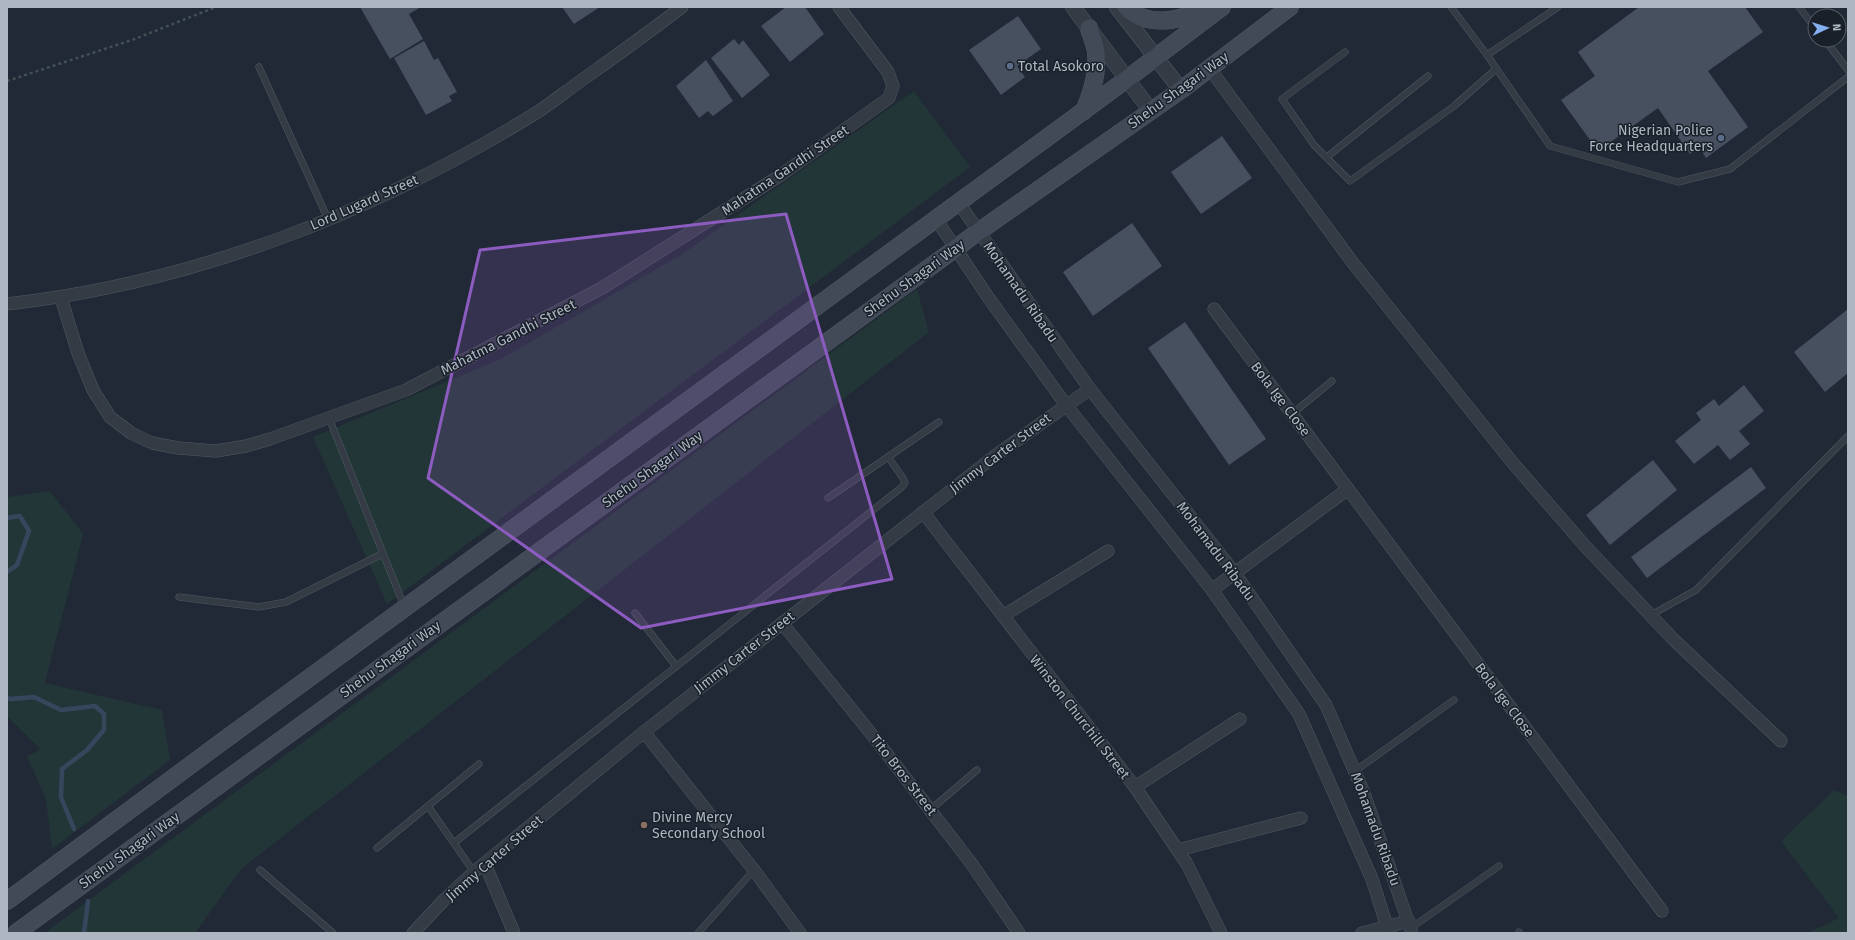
<svg xmlns="http://www.w3.org/2000/svg" width="1855" height="940" font-family="'Fira Sans',sans-serif">
<style>
.green{fill:#233637}
.lines{fill:none;stroke-linecap:round;stroke-linejoin:round}
.stream{stroke:#36475d;stroke-width:4.5}
.building{fill:#47505e}
.service-casing{stroke:#515963;stroke-width:7}
.minor-casing{stroke:#515963;stroke-width:13}
.tertiary-casing{stroke:#515963;stroke-width:16}
.secondary-casing{stroke:#515963;stroke-width:18}
.path{stroke:#405153;stroke-width:2.5;stroke-dasharray:3 3;stroke-linecap:butt}
.service{stroke:#343b45;stroke-width:6}
.minor{stroke:#343b45;stroke-width:12}
.tertiary{stroke:#343b45;stroke-width:15}
.secondary{stroke:#424a58;stroke-width:17}
.marked{fill:#8d5cc0;fill-opacity:0.2;stroke:#8d5cc0;stroke-width:3;stroke-linejoin:round}
.service-dot{fill:#5c6f8a;stroke:#19202a;stroke-width:1.5}
.education-dot{fill:#8d6e63;stroke:#19202a;stroke-width:1.5}
.labels{text-anchor:middle;stroke-width:3;stroke-linejoin:round;paint-order:stroke}
.poi-label{font-size:14px;fill:#aeb6c2;stroke:#19202a;text-anchor:start}
.street-label{font-size:14px;fill:#aeb6c2;stroke:#19202a}
</style>
<rect width="100%" height="100%" fill="#202935"/>
<!-- green -->
<g class="green">
<polygon points="914,91 970,167 387,604 313,437 501,359 681,255"/>
<polygon points="917,289 929,332 241,869 195,933 48,933 47,931"/>
<polygon points="50,491 83,534 45,683 162,710 170,760 52,849 46,799 27,757 40,749 7,716 7,497"/>
<polygon points="1834,790 1848,796 1848,933 1808,933 1839,918 1781,841"/>
</g>
<g class="lines">
<!-- stream -->
<g class="stream">
<polyline points="7,518 20,516 29,531 17,565 7,572"/>
<polyline points="7,698 10,699 34,697 61,710 95,706 104,714 104,730 87,750 62,769 61,797 74,829"/>
<polyline points="84,933 88,901"/>
</g>
</g>
<!-- building -->
<g class="building">
<polygon points="360,7 421,7 409,14 423,39 390,59"/>
<polygon points="562,7 600,7 574,24"/>
<polygon points="786,7 805,7 824,34 790,62 761,26"/>
<polygon points="1639,7 1745,7 1763,32 1708,71 1748,127 1706,158 1699,147 1690,154 1658,108 1598,151 1561,100 1595,76 1578,52"/>
<polygon points="1018,16 1041,49 1017,66 1025,77 1001,95 969,50"/>
<polygon points="734,39 739,45 743,40 770,75 742,98 711,58"/>
<polygon points="424,41 434,60 438,58 457,92 449,96 452,101 426,115 394,58"/>
<polygon points="706,60 733,101 713,116 708,111 699,118 676,86"/>
<polygon points="1222,136 1252,178 1201,214 1171,172"/>
<polygon points="1132,223 1162,266 1093,316 1063,272"/>
<polygon points="1848,309 1848,373 1825,392 1794,352"/>
<polygon points="1185,322 1266,439 1229,465 1148,348"/>
<polygon points="1744,385 1764,411 1739,431 1750,444 1730,460 1718,445 1694,464 1675,441 1701,420 1696,413 1714,399 1719,406"/>
<polygon points="1653,460 1677,490 1610,545 1586,515"/>
<polygon points="1751,467 1766,488 1647,578 1631,557"/>
</g>
<g class="lines">
<!-- service casing -->
<g class="service-casing">
<g id="service">
<polyline points="1451,7 1487,55 1558,7"/>
<polyline points="1799,7 1815,28"/>
<polyline points="1825,40 1848,70"/>
<polyline points="1345,52 1282,99 1314,145 1350,181 1454,106 1496,69"/>
<polyline points="1487,55 1550,146 1678,182 1730,169 1848,77"/>
<polyline points="259,67 328,219"/>
<polyline points="1327,157 1428,76"/>
<polyline points="1292,414 1332,381"/>
<polyline points="329,418 404,606"/>
<polyline points="828,498 939,422"/>
<polyline points="179,597 259,607 286,602 382,554"/>
<polyline points="635,613 676,666"/>
<polyline points="1651,615 1696,590 1848,436"/>
<polyline points="1355,771 1454,700"/>
<polyline points="428,806 474,872"/>
<polyline points="930,810 977,770"/>
<polyline points="454,843 902,487 905,483 903,478 888,457"/>
<polyline points="377,848 479,764"/>
<polyline points="260,870 333,933"/>
<polyline points="1411,928 1499,866"/>
<polyline points="698,933 754,870"/>
<polyline points="1519,933 1519,932"/>
</g>
</g>
<!-- minor casing -->
<g class="minor-casing">
<g id="minor">
<polyline points="1210,69 1353,263 1512,462 1585,546 1674,640 1781,741"/>
<polyline points="958,202 1090,389 1234,572 1326,705 1364,793 1412,933"/>
<polyline points="936,219 988,297 1066,405 1212,590 1299,714 1372,879 1389,933"/>
<polyline points="61,298 78,353 93,390 110,417 131,433 152,443 178,448 216,451 246,446 270,439 406,390 602,288 781,175 889,98 893,86 888,72 839,7"/>
<path d="M7,304C194,283 376,212 536,113C552,103 566,91 582,80C616,56 649,32 682,7"/>
<polyline points="1214,309 1662,911"/>
<polyline points="923,512 1135,787 1187,864 1221,933"/>
<polyline points="1212,590 1348,489"/>
<polyline points="1003,616 1108,551"/>
<polyline points="782,623 877,741 971,863 1019,933"/>
<polyline points="644,732 754,870 800,933"/>
<polyline points="1135,787 1240,719"/>
<polyline points="1178,850 1301,818"/>
<polyline points="485,864 514,933"/>
<polyline points="413,933 444,900 474,872 644,732 996,455 1090,389"/>
<polyline points="1362,933 1409,921"/>
</g>
</g>
<!-- tertiary casing -->
<g class="tertiary-casing">
<g id="tertiary">
<polyline points="1073,7 1151,111"/>
<polyline points="1117,7 1181,90"/>
</g>
</g>
<!-- secondary casing -->
<g class="secondary-casing">
<g id="secondary">
<path d="M1126,7C1151,31 1184,18 1213,7"/>
<path d="M1084,111C1092,93 1098,73 1096,52C1095,44 1091,36 1089,28"/>
<polyline points="7,901 223,741 1127,79 1222,7"/>
<polyline points="16,933 978,232 1181,90 1290,7"/>
</g>
</g>
<!-- path -->
<polyline class="path" points="7,81 132,40 216,7"/>
<!-- service -->
<use href="#service" class="service"/>
<!-- minor -->
<use href="#minor" class="minor"/>
<!-- tertiary -->
<use href="#tertiary" class="tertiary"/>
<!-- secondary -->
<use href="#secondary" class="secondary"/>
</g>
<!-- marked area -->
<path class="marked" d="M786,214L892,579L641,628L428,478L480,250Z"/>
<!-- markers -->
<g class="service-dot">
<circle cx="1010" cy="66" r="4"/>
<circle cx="1721" cy="138" r="4"/>
</g>
<circle class="education-dot" cx="644" cy="825" r="4"/>
<g class="labels">
<!-- poi labels -->
<g class="poi-label">
<text x="1018" y="71">Total Asokoro</text>
<text x="1713" y="135" text-anchor="end">Nigerian Police<tspan x="1713" dy="16">Force Headquarters</tspan></text>
<text x="652" y="822">Divine Mercy<tspan x="652" dy="16">Secondary School</tspan></text>
</g>
<!-- street labels -->
<g class="street-label">
<text transform="translate(1178 90) rotate(-36)" y="5">Shehu Shagari Way</text>
<text transform="translate(785 170) rotate(-34)" y="5">Mahatma Gandhi Street</text>
<text transform="translate(364 202) rotate(-24)" y="5">Lord Lugard Street</text>
<text transform="translate(914 278) rotate(-36)" y="5">Shehu Shagari Way</text>
<text transform="translate(1021 292) rotate(55)" y="5">Mohamadu Ribadu</text>
<text transform="translate(508 337) rotate(-27)" y="5">Mahatma Gandhi Street</text>
<text transform="translate(1281 399) rotate(53)" y="5">Bola Ige Close</text>
<text transform="translate(1000 453) rotate(-37)" y="5">Jimmy Carter Street</text>
<text transform="translate(652 469) rotate(-36)" y="5">Shehu Shagari Way</text>
<text transform="translate(1216 551) rotate(53)" y="5">Mohamadu Ribadu</text>
<text transform="translate(744 652) rotate(-38)" y="5">Jimmy Carter Street</text>
<text transform="translate(390 659) rotate(-36)" y="5">Shehu Shagari Way</text>
<text transform="translate(1505 700) rotate(53)" y="5">Bola Ige Close</text>
<text transform="translate(1080 717) rotate(52)" y="5">Winston Churchill Street</text>
<text transform="translate(904 775) rotate(52)" y="5">Tito Bros Street</text>
<text transform="translate(1376 829) rotate(70)" y="5">Mohamadu Ribadu</text>
<text transform="translate(129 850) rotate(-36)" y="5">Shehu Shagari Way</text>
<text transform="translate(494 858) rotate(-41)" y="5">Jimmy Carter Street</text>
</g>
</g>
<!-- border -->
<rect width="1855" height="940" fill="none" stroke="#aeb6c2" stroke-width="16"/>
<!-- north arrow -->
<g transform="translate(1827 28) rotate(86)"><circle r="19" fill="#19202a" stroke="#555c67"/>
<path d="M0-3L7 15L0 10L-7 15Z" fill="#84aff1"/>
<text y="-6" font-size="11" font-weight="bold" text-anchor="middle" fill="#aeb6c2">N</text>
</g>
</svg>
